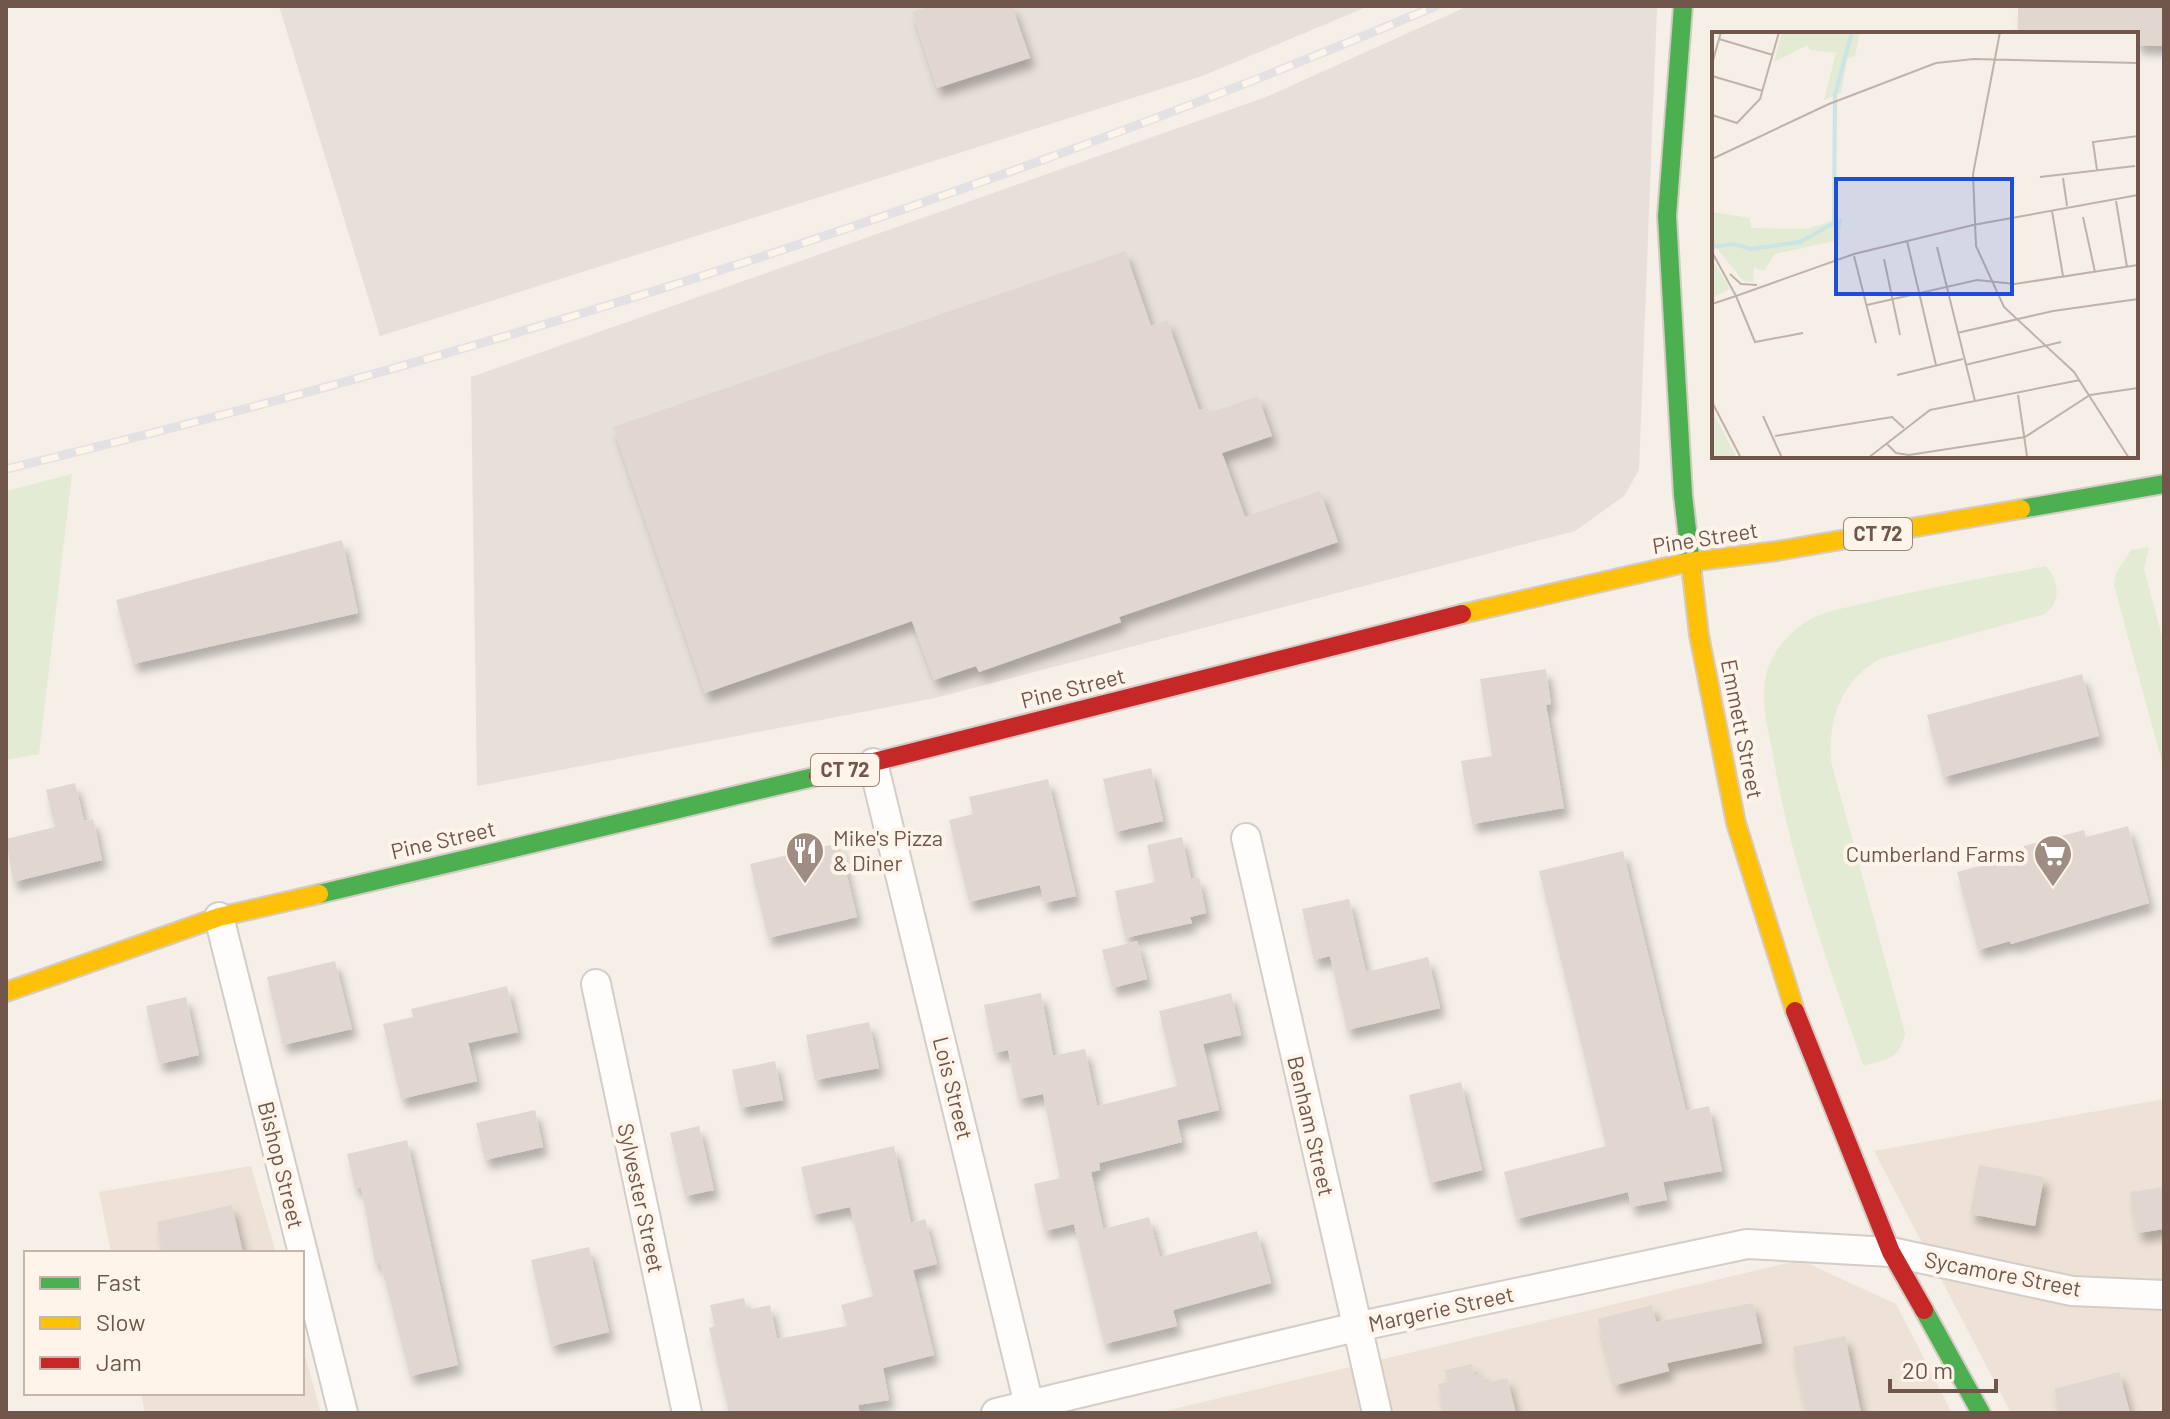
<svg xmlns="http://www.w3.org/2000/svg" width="2170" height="1419" font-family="Barlow,sans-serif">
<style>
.residential{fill:#eee1d6}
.industrial{fill:#e7dfd9}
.green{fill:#e3ebd4}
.building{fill:#e1d7d0;filter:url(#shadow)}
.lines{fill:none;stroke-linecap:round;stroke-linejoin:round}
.street-casing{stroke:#d4ccc7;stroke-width:32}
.fast-casing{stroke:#d4cbc5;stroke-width:22}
.slow-casing{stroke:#d4cbc5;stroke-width:22}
.jam-casing{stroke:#d4cbc5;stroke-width:22}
.street{stroke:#fefdfc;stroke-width:28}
.fast{stroke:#4caf50;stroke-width:18}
.slow{stroke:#ffc107;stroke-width:18}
.jam{stroke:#c62828;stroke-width:18}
.rail-casing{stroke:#e3e1e4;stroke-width:9}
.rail{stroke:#fef4e9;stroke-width:6;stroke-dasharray:18;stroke-linecap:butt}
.labels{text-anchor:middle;stroke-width:8;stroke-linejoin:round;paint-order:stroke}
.shield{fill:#fef4e9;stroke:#9b857a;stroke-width:2}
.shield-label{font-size:20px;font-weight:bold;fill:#70564b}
.street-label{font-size:22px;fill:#70564b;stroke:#fef4e9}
.poi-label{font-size:22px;fill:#70564b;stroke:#fef4e9;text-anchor:start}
.inset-river{fill:none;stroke:#cbe4e4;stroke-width:4}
.inset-road{fill:none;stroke:#c0b2a9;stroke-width:2}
.view{fill:#1d4ed8;fill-opacity:0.15;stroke:#1d4ed8;stroke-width:4}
.inset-edge{fill:none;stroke:#70564b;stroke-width:4}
</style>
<defs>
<filter id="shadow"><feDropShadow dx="5" dy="9" stdDeviation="4" flood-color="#0004"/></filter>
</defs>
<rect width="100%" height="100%" fill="#f5efe8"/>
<!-- residential -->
<g class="residential">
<polygon points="2164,1099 2164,1413 2011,1413 1874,1151"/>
<polygon points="251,1166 276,1253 111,1253 99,1192"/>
<polygon points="1800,1260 1896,1304 1952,1413 1157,1413"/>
<polygon points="302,1345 321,1413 145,1413 141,1393 302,1393"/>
</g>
<!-- industrial -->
<g class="industrial">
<polygon points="279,6 1369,6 1202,76 380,336"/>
<polygon points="1468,6 1657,6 1639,470 1624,496 1575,531 935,698 477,786 471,377 1266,97"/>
</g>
<!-- green -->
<g class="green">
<polygon points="72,474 39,754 6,760 6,491"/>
<polygon points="2149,547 2144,569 2164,644 2164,770 2114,585 2116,573 2131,550"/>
<path d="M2046,566C2059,581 2062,601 2045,614L1882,658C1842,679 1828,718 1831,761L1905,1033C1902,1057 1885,1062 1863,1065C1828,963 1790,861 1773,755C1769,734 1763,711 1764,689C1766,661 1781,639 1804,623C1819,612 1842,609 1861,604C1922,589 1984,578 2046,566Z"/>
</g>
<!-- building -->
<g class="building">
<polygon points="931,6 1012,6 1030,58 937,88 912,12"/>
<polygon points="2018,6 2164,6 2164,46 2136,45 2136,34 2018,34"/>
<polygon points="1125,251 1151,326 1167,320 1199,410 1207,408 1209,413 1258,396 1272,436 1222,453 1245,517 1320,491 1338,542 1119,617 1121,622 979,672 976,666 934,680 912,621 705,693 613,427"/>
<polygon points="342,540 358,613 133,664 116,600"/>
<polygon points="1546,669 1551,704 1546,705 1564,808 1472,824 1461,761 1492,756 1480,679"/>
<polygon points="2082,674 2099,736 1943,777 1927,715"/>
<polygon points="1151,768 1163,821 1115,832 1103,779"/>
<polygon points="1048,779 1076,896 1044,903 1040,885 969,902 949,820 973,814 969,797"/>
<polygon points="75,783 84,821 93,819 102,860 13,882 6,839 55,827 46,790"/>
<polygon points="2128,826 2149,903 2011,944 2010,941 1978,950 1957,872 2025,854 2024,846 2084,830 2086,837"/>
<polygon points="1182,837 1191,879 1199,878 1206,913 1190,917 1192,923 1125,938 1115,891 1155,882 1147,845"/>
<polygon points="839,843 857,917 768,938 750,864"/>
<polygon points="1623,851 1686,1111 1709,1106 1722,1171 1663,1182 1667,1200 1631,1207 1628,1192 1516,1219 1504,1172 1606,1146 1539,871"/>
<polygon points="1349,899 1366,972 1428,957 1440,1008 1347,1030 1330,956 1314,960 1302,909"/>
<polygon points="1137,941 1147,979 1112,988 1102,950"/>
<polygon points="335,961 352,1029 283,1045 267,977"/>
<polygon points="507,986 518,1032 468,1043 477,1081 401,1099 383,1024 413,1017 411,1009"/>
<polygon points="1041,993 1053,1056 1085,1049 1097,1106 1177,1086 1159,1011 1231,993 1241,1035 1203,1044 1219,1110 1177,1120 1182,1142 1099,1163 1100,1170 1091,1172 1103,1229 1149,1217 1160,1257 1257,1231 1271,1283 1173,1310 1177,1326 1104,1344 1074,1224 1044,1231 1034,1184 1060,1178 1043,1094 1018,1099 1008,1050 994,1053 984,1005"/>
<polygon points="186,997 199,1055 159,1064 146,1006"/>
<polygon points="869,1022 879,1068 815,1080 806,1035"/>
<polygon points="775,1061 783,1100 740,1108 732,1070"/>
<polygon points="1461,1082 1482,1170 1430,1183 1409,1095"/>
<polygon points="535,1110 543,1147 485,1160 476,1123"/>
<polygon points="699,1126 714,1190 685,1196 670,1133"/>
<polygon points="407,1140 458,1365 410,1376 380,1262 375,1263 361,1187 355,1188 347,1154"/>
<polygon points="894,1146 911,1223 925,1219 937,1264 913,1270 934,1355 883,1368 889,1400 858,1405 860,1413 729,1413 709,1328 715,1326 710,1305 744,1298 747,1310 770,1305 777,1339 847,1326 841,1305 873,1296 850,1207 812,1215 801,1167"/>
<polygon points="1979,1165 2044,1177 2035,1226 1970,1214"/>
<polygon points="2164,1187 2164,1229 2138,1233 2130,1192"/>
<polygon points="232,1205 243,1253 164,1253 157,1222"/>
<polygon points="589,1247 609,1332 551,1346 531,1260"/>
<polygon points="1753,1303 1762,1343 1667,1363 1669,1371 1615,1385 1598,1319 1652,1305 1656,1322"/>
<polygon points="1845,1336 1861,1413 1807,1413 1793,1347"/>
<polygon points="1472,1364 1474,1375 1483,1373 1485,1383 1507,1378 1516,1413 1445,1413 1438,1384 1448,1382 1445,1370"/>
<polygon points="2119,1372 2130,1413 2061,1413 2054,1389"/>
</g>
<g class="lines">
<!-- street casing -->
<g class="street-casing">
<g id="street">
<polyline points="873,763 1031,1413"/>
<polyline points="1246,838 1377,1413"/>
<polyline points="219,917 343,1413"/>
<polyline points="596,984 687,1413"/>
<polyline points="996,1413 1356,1327 1747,1244 1891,1252 2072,1291 2164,1295"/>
</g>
</g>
<!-- fast casing -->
<g class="fast-casing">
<g id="fast">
<polyline points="1683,6 1667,216 1683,495 1692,574"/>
<polyline points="2021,509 2164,484"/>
<polyline points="319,894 818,776"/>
<polyline points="1924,1310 1981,1413"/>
</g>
</g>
<!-- slow casing -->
<g class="slow-casing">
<g id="slow">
<polyline points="1692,574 1699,635 1736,823 1795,1011"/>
<polyline points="1462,614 1689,562 1777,551 2021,509"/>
<polyline points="6,992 219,917 319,894"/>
</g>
</g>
<!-- jam casing -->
<g class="jam-casing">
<g id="jam">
<polyline points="818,776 1462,614"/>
<polyline points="1795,1011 1891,1252 1924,1310"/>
</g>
</g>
<!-- street -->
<use href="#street" class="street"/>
<!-- fast -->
<use href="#fast" class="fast"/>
<!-- slow -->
<use href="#slow" class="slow"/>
<!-- jam -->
<use href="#jam" class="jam"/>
<!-- rail casing -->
<g class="rail-casing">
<path id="rail" d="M6,469C495,352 973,201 1436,6"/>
</g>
<!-- rail -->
<use href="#rail" class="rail"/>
</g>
<!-- icons -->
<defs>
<g id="restaurant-pin" transform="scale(2)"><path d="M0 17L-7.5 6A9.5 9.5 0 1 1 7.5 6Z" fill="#9f8c82" stroke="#fef4e9"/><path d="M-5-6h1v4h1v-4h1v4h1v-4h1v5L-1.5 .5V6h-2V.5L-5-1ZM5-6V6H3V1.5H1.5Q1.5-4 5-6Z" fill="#fff"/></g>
<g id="supermarket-pin" transform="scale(2)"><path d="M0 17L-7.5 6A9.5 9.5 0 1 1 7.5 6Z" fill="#9f8c82" stroke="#fef4e9"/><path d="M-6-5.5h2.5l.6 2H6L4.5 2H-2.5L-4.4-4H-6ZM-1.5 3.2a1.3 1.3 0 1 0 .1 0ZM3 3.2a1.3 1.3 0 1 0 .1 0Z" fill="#fff"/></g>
</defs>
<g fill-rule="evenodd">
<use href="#restaurant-pin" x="805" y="851"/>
<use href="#supermarket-pin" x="2053" y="854"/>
</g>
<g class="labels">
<!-- shield labels -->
<g class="shield">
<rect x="1844" y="518" width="68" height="32" rx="6"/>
<rect x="811" y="754" width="68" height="32" rx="6"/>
</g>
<g class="shield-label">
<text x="1878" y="541">CT 72</text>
<text x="845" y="777">CT 72</text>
</g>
<!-- street labels -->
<g class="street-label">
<text transform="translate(1705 538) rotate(-9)" y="8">Pine Street</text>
<text transform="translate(1073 688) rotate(-14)" y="8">Pine Street</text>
<text transform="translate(1742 729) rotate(79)" y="8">Emmett Street</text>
<text transform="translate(443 840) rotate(-13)" y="8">Pine Street</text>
<text transform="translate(953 1088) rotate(76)" y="8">Lois Street</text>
<text transform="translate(1311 1126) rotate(77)" y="8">Benham Street</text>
<text transform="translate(281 1165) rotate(76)" y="8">Bishop Street</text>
<text transform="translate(641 1198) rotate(78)" y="8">Sylvester Street</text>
<text transform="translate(2003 1274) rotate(11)" y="8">Sycamore Street</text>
<text transform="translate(1441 1309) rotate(-12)" y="8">Margerie Street</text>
</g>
<!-- poi labels -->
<g class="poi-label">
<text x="833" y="846">Mike's Pizza<tspan x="833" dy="25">&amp; Diner</tspan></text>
<text x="2025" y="862" text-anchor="end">Cumberland Farms</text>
</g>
</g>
<!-- overview -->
<g transform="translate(1712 32)">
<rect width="426" height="426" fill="#f5efe8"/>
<path d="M70,0H148L143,24L135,27L129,61L112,68L124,21L98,18L95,13L62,30ZM0,180L38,186L39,196L95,197L130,186L127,208L63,222L52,239L42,236L41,250L31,249L0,210ZM0,227L18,257L0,266ZM0,378L7,392L25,426H0Z" fill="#e3ebd4"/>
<path class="inset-river" d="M0,215L22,212L39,217L88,210L122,191L123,63L140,0"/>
<path class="inset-road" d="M288,0L261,142L264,214L292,275L362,340L417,426M7,7L61,23M0,32L9,0M0,44L51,59M0,83L25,91L48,67L67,0M0,127L117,72L224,31L262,27L426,31M385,138L381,110L426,104M328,145L423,134M351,146L355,174M404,169L415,235M340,179L351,244M371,185L383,240M195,209L224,333M225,215L263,369M0,220L24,264L142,222L261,193L426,163M142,224L164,311M172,227L188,303M18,242L29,252L45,253M24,264L43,310L91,301M0,272L24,264M155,273L265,248L303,252L426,233M245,301L341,279L426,267M253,333L349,310M185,343L251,327M306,363L315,424M0,370L29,426M51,384L70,426M63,404L180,385L192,396M174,411L184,421L197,423L313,405L378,363L426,356M156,426L218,378L368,348"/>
<path class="view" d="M124,147H300V262H124Z"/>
<rect width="426" height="426" class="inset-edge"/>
</g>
<!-- border -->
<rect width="2170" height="1419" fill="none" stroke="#70564b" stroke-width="16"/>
<!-- legend -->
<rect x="24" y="1251" width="280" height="144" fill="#fef4e9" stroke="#c5b5aa" stroke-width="2"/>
<rect x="40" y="1277" width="40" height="12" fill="#4caf50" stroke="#c5b5aa" stroke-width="2"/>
<text x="96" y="1291" font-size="24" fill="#70564b">Fast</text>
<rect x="40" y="1317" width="40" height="12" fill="#ffc107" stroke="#c5b5aa" stroke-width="2"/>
<text x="96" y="1331" font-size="24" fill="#70564b">Slow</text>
<rect x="40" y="1357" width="40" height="12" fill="#c62828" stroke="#c5b5aa" stroke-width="2"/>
<text x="96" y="1371" font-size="24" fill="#70564b">Jam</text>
<!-- scale -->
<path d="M1890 1379v12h106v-12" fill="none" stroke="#70564b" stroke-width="4"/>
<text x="1902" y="1379" font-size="24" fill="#70564b" stroke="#fef4e9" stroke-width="6" paint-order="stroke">20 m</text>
</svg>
